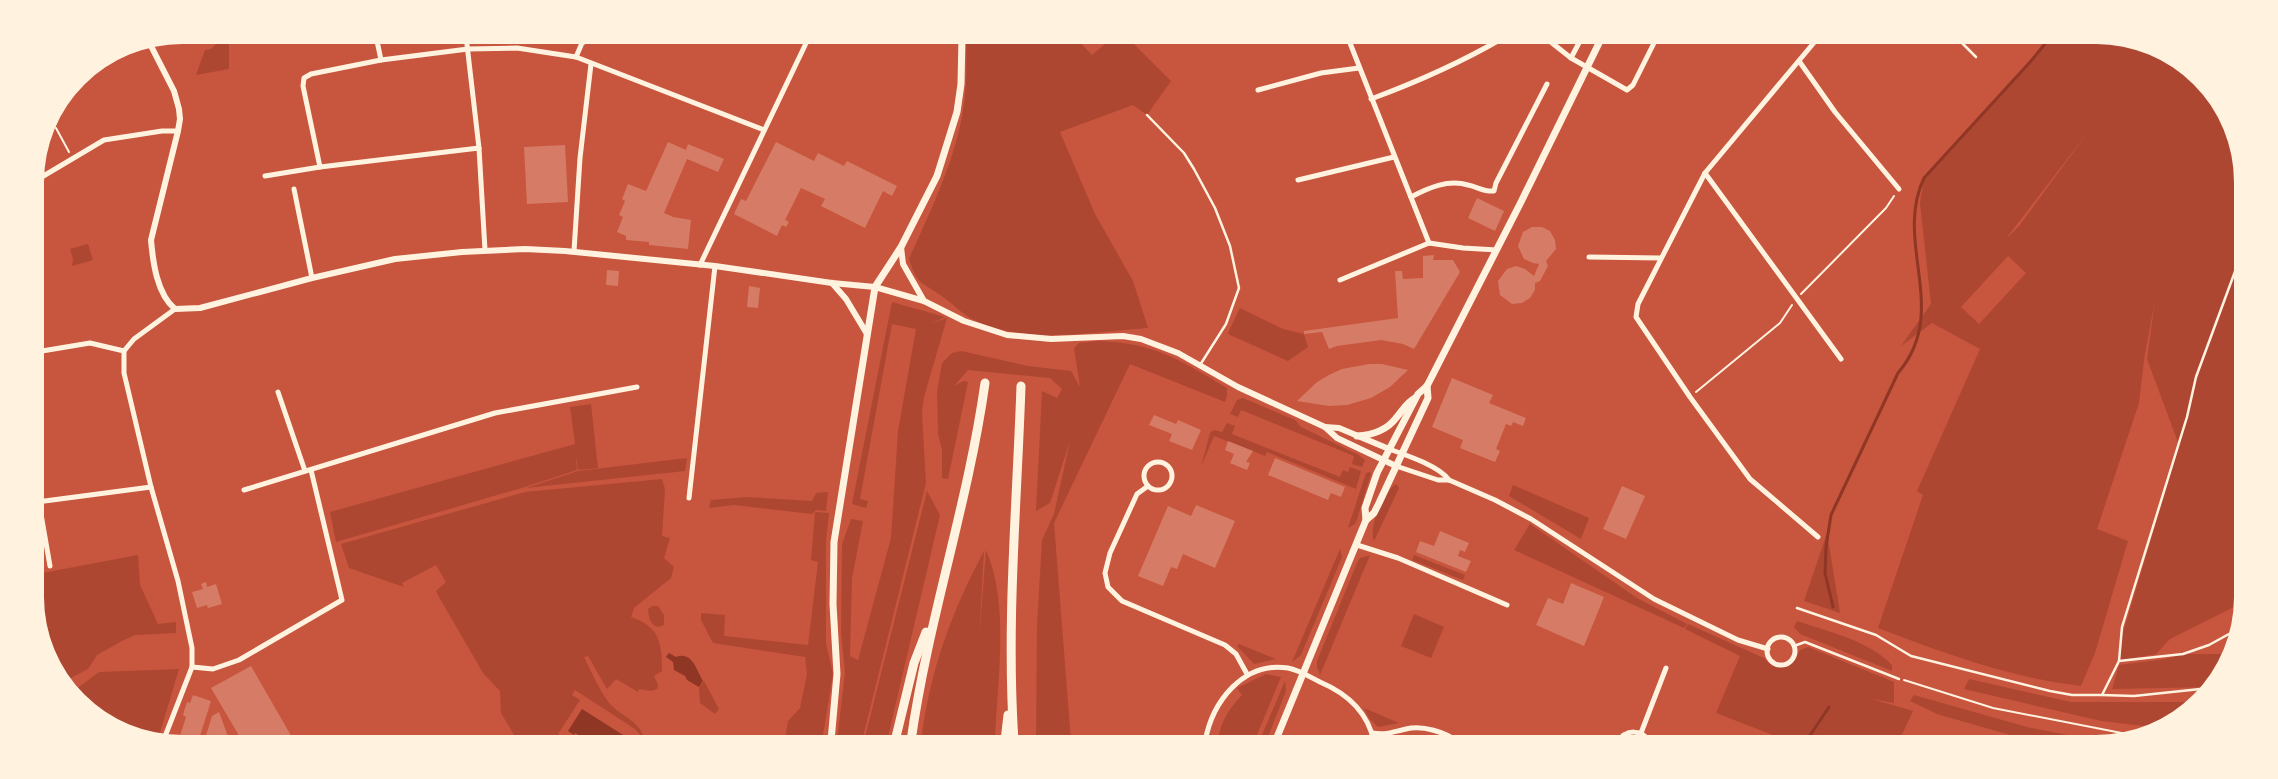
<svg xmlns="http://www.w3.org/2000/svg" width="2278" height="779" font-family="Lato,sans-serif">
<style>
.green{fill:#ae4732;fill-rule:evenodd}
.water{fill:#8f3625}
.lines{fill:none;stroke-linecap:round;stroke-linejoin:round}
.stream{stroke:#8f3625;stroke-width:3}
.building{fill:#d67c66}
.path{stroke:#fff3e0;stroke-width:2}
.service{stroke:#fff3e0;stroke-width:2.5}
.minor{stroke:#fff3e0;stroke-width:5}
.tertiary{stroke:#fff3e0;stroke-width:6}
.secondary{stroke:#fff3e0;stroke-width:7}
.motorway{stroke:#fff3e0;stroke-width:9}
</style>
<rect width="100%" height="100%" fill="#c8553d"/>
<!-- green -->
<g class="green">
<path d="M966,37H1075L1092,55L1113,37H1127L1171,81L1147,115L1133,105L1060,132L1095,214L1133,281L1148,328C1091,332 1027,345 974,320C963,315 953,304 943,297C922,281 918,287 909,259C928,216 950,172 960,126C967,97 967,66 966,37Z"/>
<path d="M2048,40H2134L2206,85L2240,154L2238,605L2170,639L2156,654L2119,661L2120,643L2179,445L2147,359L2155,300L2144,360L2139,403L2097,529L2128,541L2095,653L2081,686C2010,678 1944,653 1878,628L1923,495L1917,491L1980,349L1932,323L1901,346L1931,304L1920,203L1924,178L2031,61ZM2092,127L2019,226L2008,237V236ZM2008,256L2026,273L1979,324L1961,307Z"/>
<polygon points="217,43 229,44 229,69 196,75 205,50 211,49"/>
<polygon points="88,244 93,260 72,266 73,259 70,249"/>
<polygon points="892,302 945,317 930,324 947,318 924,397 922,413 926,483 862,741 837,741 845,673 841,632 842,544 851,519 863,521 852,578 850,656 858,660 891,538 898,431 916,329 892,324 860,499 868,501 866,508 852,504"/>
<polygon points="1240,308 1283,329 1304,334 1308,347 1288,361 1230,335 1228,333"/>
<path d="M1098,341C1153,342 1182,361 1227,388V396L1225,402L1130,364L1054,523L1071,741H1036L1037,625L1042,540L1054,514L1070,441L1050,503L1036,511L1042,391L1057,398L1062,389L1050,378L968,370L954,386L963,381L968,382L948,479L942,478V450L938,434L937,392L942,363L952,353L961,351L1028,366L1071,371L1080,387L1074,348L1079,343Z"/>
<polygon points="1243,398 1295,420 1301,427 1359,455 1365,460 1362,467 1352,464 1354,456 1241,410 1238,417 1230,414 1237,400"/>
<polygon points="591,404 598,468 578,470 575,450 577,470 525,487 336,542 330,512 575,444 570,407"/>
<polygon points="1227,423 1235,426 1232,434 1340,477 1343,470 1348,472 1350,467 1361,471 1356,489 1267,452 1265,456 1214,436 1201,467 1210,433 1214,430 1222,432"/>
<polygon points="687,458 685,471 526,488 578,471"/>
<polygon points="1370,472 1371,474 1357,519 1355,524 1348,528 1366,473"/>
<path d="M662,479L665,489L662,536L670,538L664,558L674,567L671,578L634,608L631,617C660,627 662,643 662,671L654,676L658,685L657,689L651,691L639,689L638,692L616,679L607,689L588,656L584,657C591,671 598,687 607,700C617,715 636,718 643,735L642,737L635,729L575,690L572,695L580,700L558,734L568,740H517L501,713L500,691L483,673L439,597L436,591L446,582L436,565L402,583L404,587L349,568L341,544L525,492Z"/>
<path d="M1396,484L1399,488L1374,541C1368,527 1384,491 1396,484Z"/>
<polygon points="1513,485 1589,518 1581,539 1509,496"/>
<polygon points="927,491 940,515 887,741 864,741"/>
<polygon points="828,492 826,511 816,510 812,514 734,505 709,508 711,500 748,497 812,501 816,493"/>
<polygon points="815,512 829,513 826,541 826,643 833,674 822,741 785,740 788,721 800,708 807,674 805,657 713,643 701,620 701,613 725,615 724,636 808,645 818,562 811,560"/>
<polygon points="1530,524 1637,598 1687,624 1684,628 1514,550"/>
<polygon points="1827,533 1840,613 1804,601"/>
<polygon points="1340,549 1342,557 1301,655 1292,662"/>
<path d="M986,550C1010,605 997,681 995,741H921C930,670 951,613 984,551L979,640Z"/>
<polygon points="138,555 140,585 158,624 176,622 176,633 135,635 122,641 97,655 88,669 65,681 38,625 37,574"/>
<polygon points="1370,555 1320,675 1317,667 1317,661 1357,563 1360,558"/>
<polygon points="1414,555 1465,575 1463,580 1412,560"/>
<path d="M653,606H658L664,615V625L658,627C649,624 649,617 648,609Z"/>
<polygon points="1414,614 1444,627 1431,658 1401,646"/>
<path d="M1797,621C1829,632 1868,640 1892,665V671L1800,634L1794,627Z"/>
<path d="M1688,624L1764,658C1778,673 1793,668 1800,650L1808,647L1894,682V703L1872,699L1913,711L1898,743H1774L1778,737L1716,713L1740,656L1685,629Z"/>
<polygon points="1239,644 1276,659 1254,664 1237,646"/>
<polygon points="2183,654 2229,654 2218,678 2211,687 2112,689 2119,665 2165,659"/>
<polygon points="179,669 158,739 144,739 71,693 99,672"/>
<path d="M1266,674L1281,677L1254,742H1218C1220,722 1229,709 1242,695L1237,688Z"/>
<polygon points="1969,679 2071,702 2196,702 2186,713 2161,728 2101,721 1964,689"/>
<polygon points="704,681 719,709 715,714 700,703 699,688"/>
<polygon points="1285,681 1286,691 1266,742 1259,742"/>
<polygon points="1914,695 2027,727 2108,743 2042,744 1937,714 1910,701"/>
<polygon points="1364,708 1399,723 1378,727 1369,718"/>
</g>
<!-- water -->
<g class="water">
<path d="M669,653L676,657C692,651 696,669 703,681L699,687L687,680L685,676L674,670L673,662L666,657Z"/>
<polygon points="582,709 631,740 587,740 575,733 574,735 568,731"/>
</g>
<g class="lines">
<!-- stream -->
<g class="stream">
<path d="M1833,607L1825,573L1826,547L1831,515L1898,373C1951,311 1893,243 1924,178L2031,61L2048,40"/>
<polyline points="1805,743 1829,707"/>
</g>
</g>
<!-- building -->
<g class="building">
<polygon points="668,142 686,150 688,144 724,159 718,172 687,159 664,213 673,217 691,220 688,249 649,245 649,242 626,240 626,236 617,232 623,217 619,215 625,201 622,199 628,184 646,191"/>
<polygon points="776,142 814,161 818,153 844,166 847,161 897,186 892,196 883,191 865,228 821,206 825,199 801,188 785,220 789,222 786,227 782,225 777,236 734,214 741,199 746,201"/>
<polygon points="565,145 568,202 527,204 524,147"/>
<polygon points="1477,198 1504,211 1495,231 1468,218"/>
<polygon points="1532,227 1542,227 1550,231 1555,240 1556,249 1546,261 1548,266 1540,281 1535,283 1535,290 1530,298 1522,303 1512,304 1500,295 1498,281 1507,269 1516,266 1525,269 1534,276 1539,264 1533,263 1524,259 1518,246 1523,232"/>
<polygon points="1434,255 1433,260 1453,260 1460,272 1414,349 1403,344 1381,340 1337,346 1329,349 1322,332 1304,334 1304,331 1398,318 1395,271 1402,271 1403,279 1423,278 1423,256"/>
<polygon points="607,270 619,271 618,286 606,285"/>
<polygon points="749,286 760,288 758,308 747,307"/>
<polygon points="1369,364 1382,364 1408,370 1390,387 1371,398 1347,405 1329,406 1297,401 1317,382 1329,375 1342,369"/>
<polygon points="1452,378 1493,395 1489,403 1526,418 1523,426 1513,422 1511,426 1506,424 1496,449 1500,451 1495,462 1460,448 1463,440 1432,427"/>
<polygon points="1154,415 1176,424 1178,420 1201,430 1192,450 1169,441 1172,434 1149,425"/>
<polygon points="1228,441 1253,451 1246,462 1250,463 1247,470 1230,463 1234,454 1225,450"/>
<polygon points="1275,458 1345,487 1341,497 1331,493 1328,500 1268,475"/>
<polygon points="1622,486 1645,496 1626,539 1603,529"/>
<polygon points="1196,505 1235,521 1215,568 1183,554 1177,569 1171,567 1163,586 1138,576 1168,506 1191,516"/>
<polygon points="1440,531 1469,543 1465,552 1460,550 1458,556 1471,561 1466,572 1416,552 1420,541 1434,546"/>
<polygon points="206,582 207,587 216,584 222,604 208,608 207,605 197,608 192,592 203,589 201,584"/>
<polygon points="1571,583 1604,597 1584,646 1536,625 1548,598 1563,604"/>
<polygon points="251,666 293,739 241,739 211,688"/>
<polygon points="193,695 211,701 199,739 179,739 186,717 183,715 187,702 190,703"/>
<polygon points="219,712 229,739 205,739 212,716"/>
</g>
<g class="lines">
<!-- path -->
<g class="path">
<polyline points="56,128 69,152"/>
<polyline points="1801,294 1886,208 1894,196"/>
<polyline points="1696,392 1780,323 1792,305"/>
<polyline points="1904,680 1993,708 2137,736"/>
</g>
<!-- service -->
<g class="service">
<polyline points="1959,40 1976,57"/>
<polyline points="1147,115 1184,153 1194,169 1215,208 1230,246 1239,288 1226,324 1200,365"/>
<polyline points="1797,608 1876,635 1911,656 2050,691 2072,695 2102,695 2119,661 2183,654 2209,645 2238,629"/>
<polyline points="1794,646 1805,642 1899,679"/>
<polyline points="2119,661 2122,627 2187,417 2196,377 2240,258"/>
<polyline points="2102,695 2134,696 2210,688"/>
</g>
<!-- minor -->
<g class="minor">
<polyline points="224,35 225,38"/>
<polyline points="376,36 381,60"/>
<polyline points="466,36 479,148 485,250"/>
<polyline points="1348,38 1429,243"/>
<polyline points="1547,39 1571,58 1627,90 1633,85 1656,39"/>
<polyline points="1817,39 1705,173 1638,304 1636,317 1690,397 1750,479 1818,537"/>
<polyline points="576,57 582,43 596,36"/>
<polyline points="1571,58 1581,39"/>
<polyline points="1799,61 1835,112 1899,189"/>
<polyline points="1258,90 1321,73 1359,68"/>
<path d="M1371,99C1417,82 1460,63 1503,38"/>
<polyline points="51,119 52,121"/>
<polyline points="320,167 303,86 304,78 311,74 381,60 468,49 517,48 576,57 764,130"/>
<polyline points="1705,173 1841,359"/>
<polyline points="265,176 320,167 479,148"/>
<polyline points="1298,180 1394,157"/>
<polyline points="35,181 104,140 162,131 178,131"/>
<polyline points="294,189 312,278"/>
<path d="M1411,197C1428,188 1448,179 1468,185C1478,187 1484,192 1494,191L1496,183L1547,84"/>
<polyline points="574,251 580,158 591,64"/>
<polyline points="1589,257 1660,258"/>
<polyline points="700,265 809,37"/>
<polyline points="1340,280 1429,243 1463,248 1497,250"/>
<polyline points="36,352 90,343 124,351"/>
<polyline points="278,392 305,471"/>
<path d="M1389,449C1406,455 1439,466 1449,480"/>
<circle cx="1158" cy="476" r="14"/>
<polyline points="1396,466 1438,480 1449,480 1495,500 1531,519 1654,599 1738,640 1768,649"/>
<polyline points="1148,486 1137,494 1110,553 1105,573 1108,587 1122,601 1225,645 1236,654 1247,674"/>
<polyline points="244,490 495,413 637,387"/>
<polyline points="37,491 50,566"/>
<polyline points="689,498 715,266"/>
<polyline points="37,502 151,487"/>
<polyline points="1357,545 1398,558 1507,605"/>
<circle cx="1781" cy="651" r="14"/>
<polyline points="192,667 213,669 239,660 342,600 311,470"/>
<path d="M1372,733C1388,735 1392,732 1406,729C1423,725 1445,732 1458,742"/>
<polyline points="1641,733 1666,668"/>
<polyline points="164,739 192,667 192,648 178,581 151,487 124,373 124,351 134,339 175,309"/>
<path d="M1205,742C1212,702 1243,661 1288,668C1299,670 1310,677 1320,682C1346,693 1368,712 1374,742"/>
<path d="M1617,743C1626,728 1642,729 1651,743"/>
</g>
<!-- tertiary -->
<g class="tertiary">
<path d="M149,42L174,91L179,109L180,119L178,131L151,240C153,263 157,294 175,309L200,308L312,278L395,259L462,252L525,249L565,251L715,266L832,283L875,287L924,301L964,321L1007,335L1051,339L1123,336L1141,339L1178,353L1238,387L1325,427L1337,438L1396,466"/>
<polyline points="901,247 903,264 924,301"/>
<polyline points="832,283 846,299 867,334"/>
<polyline points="1325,427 1339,428 1389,449"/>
</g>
<!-- secondary -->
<g class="secondary">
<path d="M1357,436C1371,435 1387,430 1396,418C1403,410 1406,403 1415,398"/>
<polyline points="1366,520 1365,508 1377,473 1418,394 1427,386 1521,202 1601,39"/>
<polyline points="831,741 837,674 833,604 834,542 875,287 901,247 937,176 957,112 961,84 962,37"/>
<polyline points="1275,742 1366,520 1374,513 1379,503 1428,398 1427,386"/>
</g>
<!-- motorway -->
<g class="motorway">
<polyline points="895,741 914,663 926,632"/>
<path d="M911,741C928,620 968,504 985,383"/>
<polyline points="1005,741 1008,715"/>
<path d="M1014,741C1006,623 1017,504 1021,386"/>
</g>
</g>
<!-- crop -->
<path d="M0 0H2278V779H0ZM182 44H2096A138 138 0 0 1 2234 182V597A138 138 0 0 1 2096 735H182A138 138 0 0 1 44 597V182A138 138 0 0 1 182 44Z" fill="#fff3e0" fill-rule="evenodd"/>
</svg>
